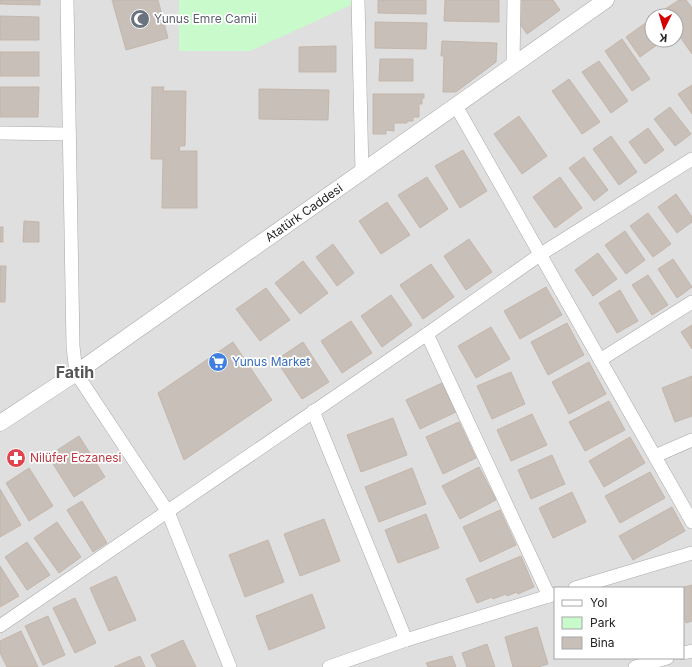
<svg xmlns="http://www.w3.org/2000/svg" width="692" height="667" font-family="Inter,sans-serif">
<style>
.residential{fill:#e0dfdf;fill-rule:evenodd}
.park{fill:#c8facc}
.building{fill:#c7bfb8;stroke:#c4b6ab}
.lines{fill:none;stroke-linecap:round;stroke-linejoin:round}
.minor-casing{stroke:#a9a9a9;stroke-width:14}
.tertiary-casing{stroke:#a9a9a9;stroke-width:17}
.minor{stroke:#fff;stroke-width:13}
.tertiary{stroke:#fff;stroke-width:16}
.labels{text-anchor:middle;stroke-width:3.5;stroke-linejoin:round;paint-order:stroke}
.worship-label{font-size:12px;fill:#5b616d;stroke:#fff;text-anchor:start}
.street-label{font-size:12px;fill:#222;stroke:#fff}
.shop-label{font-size:12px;fill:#366cbe;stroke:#fff;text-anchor:start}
.health-label{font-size:12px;fill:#be3a42;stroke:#fff;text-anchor:start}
.district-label{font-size:16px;font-weight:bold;fill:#555;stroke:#fff}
</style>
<rect width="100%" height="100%" fill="#f2efe9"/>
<!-- residential -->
<path class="residential" d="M0,0H692V667H0ZM652,16H676V40H652ZM555,588H683V658H555Z"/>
<!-- park -->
<polygon class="park" points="179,0 351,0 351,5 250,51 179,51"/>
<!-- building -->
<g class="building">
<polygon points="0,0 40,0 40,5 0,4"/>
<polygon points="112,0 158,0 168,38 126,50"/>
<polygon points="378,0 426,0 426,14 378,13"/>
<polygon points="445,0 499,0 499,22 444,21"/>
<polygon points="518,0 553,0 560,10 527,34 517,20"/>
<polygon points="679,0 686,0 692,8 692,54 676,31 676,16 665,16 662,11"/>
<polygon points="0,16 39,17 39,40 0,40"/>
<polygon points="651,19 652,40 664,40 640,57 626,37"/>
<polygon points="375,22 427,23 426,49 375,48"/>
<polygon points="622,39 650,79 632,91 605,51"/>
<polygon points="442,41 497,43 496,62 456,92 443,92 444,56 441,56"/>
<polygon points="336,46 336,72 299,72 299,47"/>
<rect x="0" y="52" width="39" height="24"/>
<polygon points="380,59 413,59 413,81 379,81"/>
<polygon points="599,61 628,101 611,113 582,72"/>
<polygon points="569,79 600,122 582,134 552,91"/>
<polygon points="692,85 692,114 678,94"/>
<polygon points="0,87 39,87 38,117 0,117"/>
<polygon points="152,87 164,87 163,91 186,91 185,146 180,146 179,151 197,151 197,208 162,208 163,159 151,159"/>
<polygon points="259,89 329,90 328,120 259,119"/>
<polygon points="373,94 424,94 424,98 422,98 422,104 419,104 419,117 413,117 413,121 407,121 407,123 394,123 394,131 386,130 386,134 373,134"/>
<polygon points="670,107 691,134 675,146 654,119"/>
<polygon points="519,116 547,156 522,174 494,134"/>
<polygon points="648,128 664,150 645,164 629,142"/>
<polygon points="611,136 637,172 619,185 593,149"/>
<polygon points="463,150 487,191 460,208 435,166"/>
<polygon points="584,157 608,190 594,201 569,168"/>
<polygon points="427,177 448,209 420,228 398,195"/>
<polygon points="560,177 582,208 555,228 533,197"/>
<polygon points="676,194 692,217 692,222 677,233 658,207"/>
<polygon points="387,202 410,235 381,254 359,221"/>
<polygon points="648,213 671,244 653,257 630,226"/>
<polygon points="24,221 39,222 39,242 23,242"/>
<rect x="0" y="227" width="3" height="15"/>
<polygon points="625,231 645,260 626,274 605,245"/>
<polygon points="469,239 492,272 466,290 444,256"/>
<polygon points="333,244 354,273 337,286 316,257"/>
<polygon points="598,253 617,279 593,296 575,270"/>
<polygon points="673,259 692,287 677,298 658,269"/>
<polygon points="303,261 328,293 300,314 275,283"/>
<polygon points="431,264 454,297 423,319 400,285"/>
<polygon points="0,266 6,266 5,302 0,302"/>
<polygon points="648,275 668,305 652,315 632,285"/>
<polygon points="546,287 562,315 520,339 504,311"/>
<polygon points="266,288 290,320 260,341 236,309"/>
<polygon points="620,290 638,321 617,333 599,303"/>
<polygon points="391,295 412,325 382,347 361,316"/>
<polygon points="351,321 372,353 342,373 321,341"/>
<polygon points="567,323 584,355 548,375 531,342"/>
<polygon points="692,325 692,349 681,332"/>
<polygon points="491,327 510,359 476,378 458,346"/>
<polygon points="233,342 272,400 184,460 158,393"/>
<polygon points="303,342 329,382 302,399 276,360"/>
<polygon points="589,362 606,394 569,414 552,382"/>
<polygon points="511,372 525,404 492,419 477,386"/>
<polygon points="692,376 692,416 675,422 662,388"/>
<polygon points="442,383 456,412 420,429 406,400"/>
<polygon points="609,401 625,430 585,451 569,422"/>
<polygon points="532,414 547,445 511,461 497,430"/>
<polygon points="393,418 407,455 361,472 347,435"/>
<polygon points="459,422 476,458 443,474 426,437"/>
<polygon points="79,436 105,477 74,497 48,456"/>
<polygon points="630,437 645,463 604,487 589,461"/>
<polygon points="552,455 565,484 531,499 518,470"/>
<polygon points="479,467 496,500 460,519 442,486"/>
<polygon points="29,468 53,506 29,521 6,483"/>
<polygon points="412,468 426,504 379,522 365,487"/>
<polygon points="650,472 665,498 620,523 605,496"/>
<polygon points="0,489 21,525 0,537"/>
<polygon points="572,492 586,522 553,538 539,508"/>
<polygon points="82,501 107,543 93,552 67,510"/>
<polygon points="672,507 685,531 633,560 619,536"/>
<polygon points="500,510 516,545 480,562 463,527"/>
<polygon points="426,514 439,548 398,563 385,530"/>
<polygon points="324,519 340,561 300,576 284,534"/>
<polygon points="57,522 81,557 59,573 34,538"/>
<polygon points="268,540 284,582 245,597 229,555"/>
<polygon points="27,542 50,575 27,590 5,557"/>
<polygon points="521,556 534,587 518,594 517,592 507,596 506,594 493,599 492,597 477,603 466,579"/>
<polygon points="0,566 19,596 0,607"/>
<polygon points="116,576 136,620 109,631 90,588"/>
<polygon points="692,585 692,621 686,623 683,614 683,588 681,588"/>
<polygon points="312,594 325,628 269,650 256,616"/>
<polygon points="75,598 96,643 75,653 53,608"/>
<polygon points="48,616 65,655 43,665 25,626"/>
<polygon points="537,627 548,664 538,667 513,667 505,637"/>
<polygon points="21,631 38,667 7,667 0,653 0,641"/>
<polygon points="183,640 196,667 157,667 151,655"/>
<polygon points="487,644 495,667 467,667 462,653"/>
<polygon points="140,656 145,667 114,667"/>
<polygon points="452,656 456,667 428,667 426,663"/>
</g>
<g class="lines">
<!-- minor casing -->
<g class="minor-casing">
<g id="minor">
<polyline points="67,0 73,346 76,373 168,512 230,667"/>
<polyline points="358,0 362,172"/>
<polyline points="513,65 514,0"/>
<polyline points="456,106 692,522"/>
<polyline points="0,133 69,134"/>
<polyline points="427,334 549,596"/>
<polyline points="600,360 692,302"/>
<polyline points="313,411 406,640"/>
<polyline points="655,456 692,440"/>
<polyline points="575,588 692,553"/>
<polyline points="0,626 427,334 541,254 692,159"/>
<polyline points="683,653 692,651"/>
<polyline points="329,667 406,640 555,594"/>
<polyline points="635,667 667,658"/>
</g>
</g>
<!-- tertiary casing -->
<g class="tertiary-casing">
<polyline id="tertiary" points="0,423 76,373 606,0"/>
</g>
<!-- minor -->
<use href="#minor" class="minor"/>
<!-- tertiary -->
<use href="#tertiary" class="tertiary"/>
</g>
<!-- icons -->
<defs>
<g id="mosque-disc" transform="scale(1)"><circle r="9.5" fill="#6b7280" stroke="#fff"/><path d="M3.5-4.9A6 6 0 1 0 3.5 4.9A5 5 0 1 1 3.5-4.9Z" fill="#fff"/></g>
<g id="supermarket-disc" transform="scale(1)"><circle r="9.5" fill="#3f7fe0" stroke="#fff"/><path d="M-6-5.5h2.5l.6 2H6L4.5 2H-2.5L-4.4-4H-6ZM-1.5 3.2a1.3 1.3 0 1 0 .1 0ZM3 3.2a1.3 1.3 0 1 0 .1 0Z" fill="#fff"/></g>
<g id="pharmacy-disc" transform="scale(1)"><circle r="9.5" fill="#e0444e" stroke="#fff"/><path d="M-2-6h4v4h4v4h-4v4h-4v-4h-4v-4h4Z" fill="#fff"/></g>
</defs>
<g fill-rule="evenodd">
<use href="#mosque-disc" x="140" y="19"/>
<use href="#supermarket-disc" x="218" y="362"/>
<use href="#pharmacy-disc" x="16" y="458"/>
</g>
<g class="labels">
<!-- worship labels -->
<g class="worship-label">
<text x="154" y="23">Yunus Emre Camii</text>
</g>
<!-- street labels -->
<g class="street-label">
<text transform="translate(304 213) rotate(-35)" y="4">Atatürk Caddesi</text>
</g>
<!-- shop labels -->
<g class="shop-label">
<text x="232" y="366">Yunus Market</text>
</g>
<!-- health labels -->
<g class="health-label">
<text x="30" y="462">Nilüfer Eczanesi</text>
</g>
<!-- district labels -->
<g class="district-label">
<text x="75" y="378">Fatih</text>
</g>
</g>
<!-- legend -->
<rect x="554" y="587" width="130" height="72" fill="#ffffff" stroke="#a7a7a7"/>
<rect x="562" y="600" width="20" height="6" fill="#ffffff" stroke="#a7a7a7"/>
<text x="590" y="607" font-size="12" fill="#222222">Yol</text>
<rect x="562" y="617" width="20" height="12" fill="#c8facc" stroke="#a7a7a7"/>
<text x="590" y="627" font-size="12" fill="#222222">Park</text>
<rect x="562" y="637" width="20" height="12" fill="#c7bfb8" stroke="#a7a7a7"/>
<text x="590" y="647" font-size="12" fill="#222222">Bina</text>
<!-- north arrow -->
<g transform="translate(664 28) rotate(185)"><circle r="19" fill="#ffffff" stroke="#a7a7a7"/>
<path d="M0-3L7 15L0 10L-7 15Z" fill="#d40000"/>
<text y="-6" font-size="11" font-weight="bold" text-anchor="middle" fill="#222222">K</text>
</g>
</svg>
